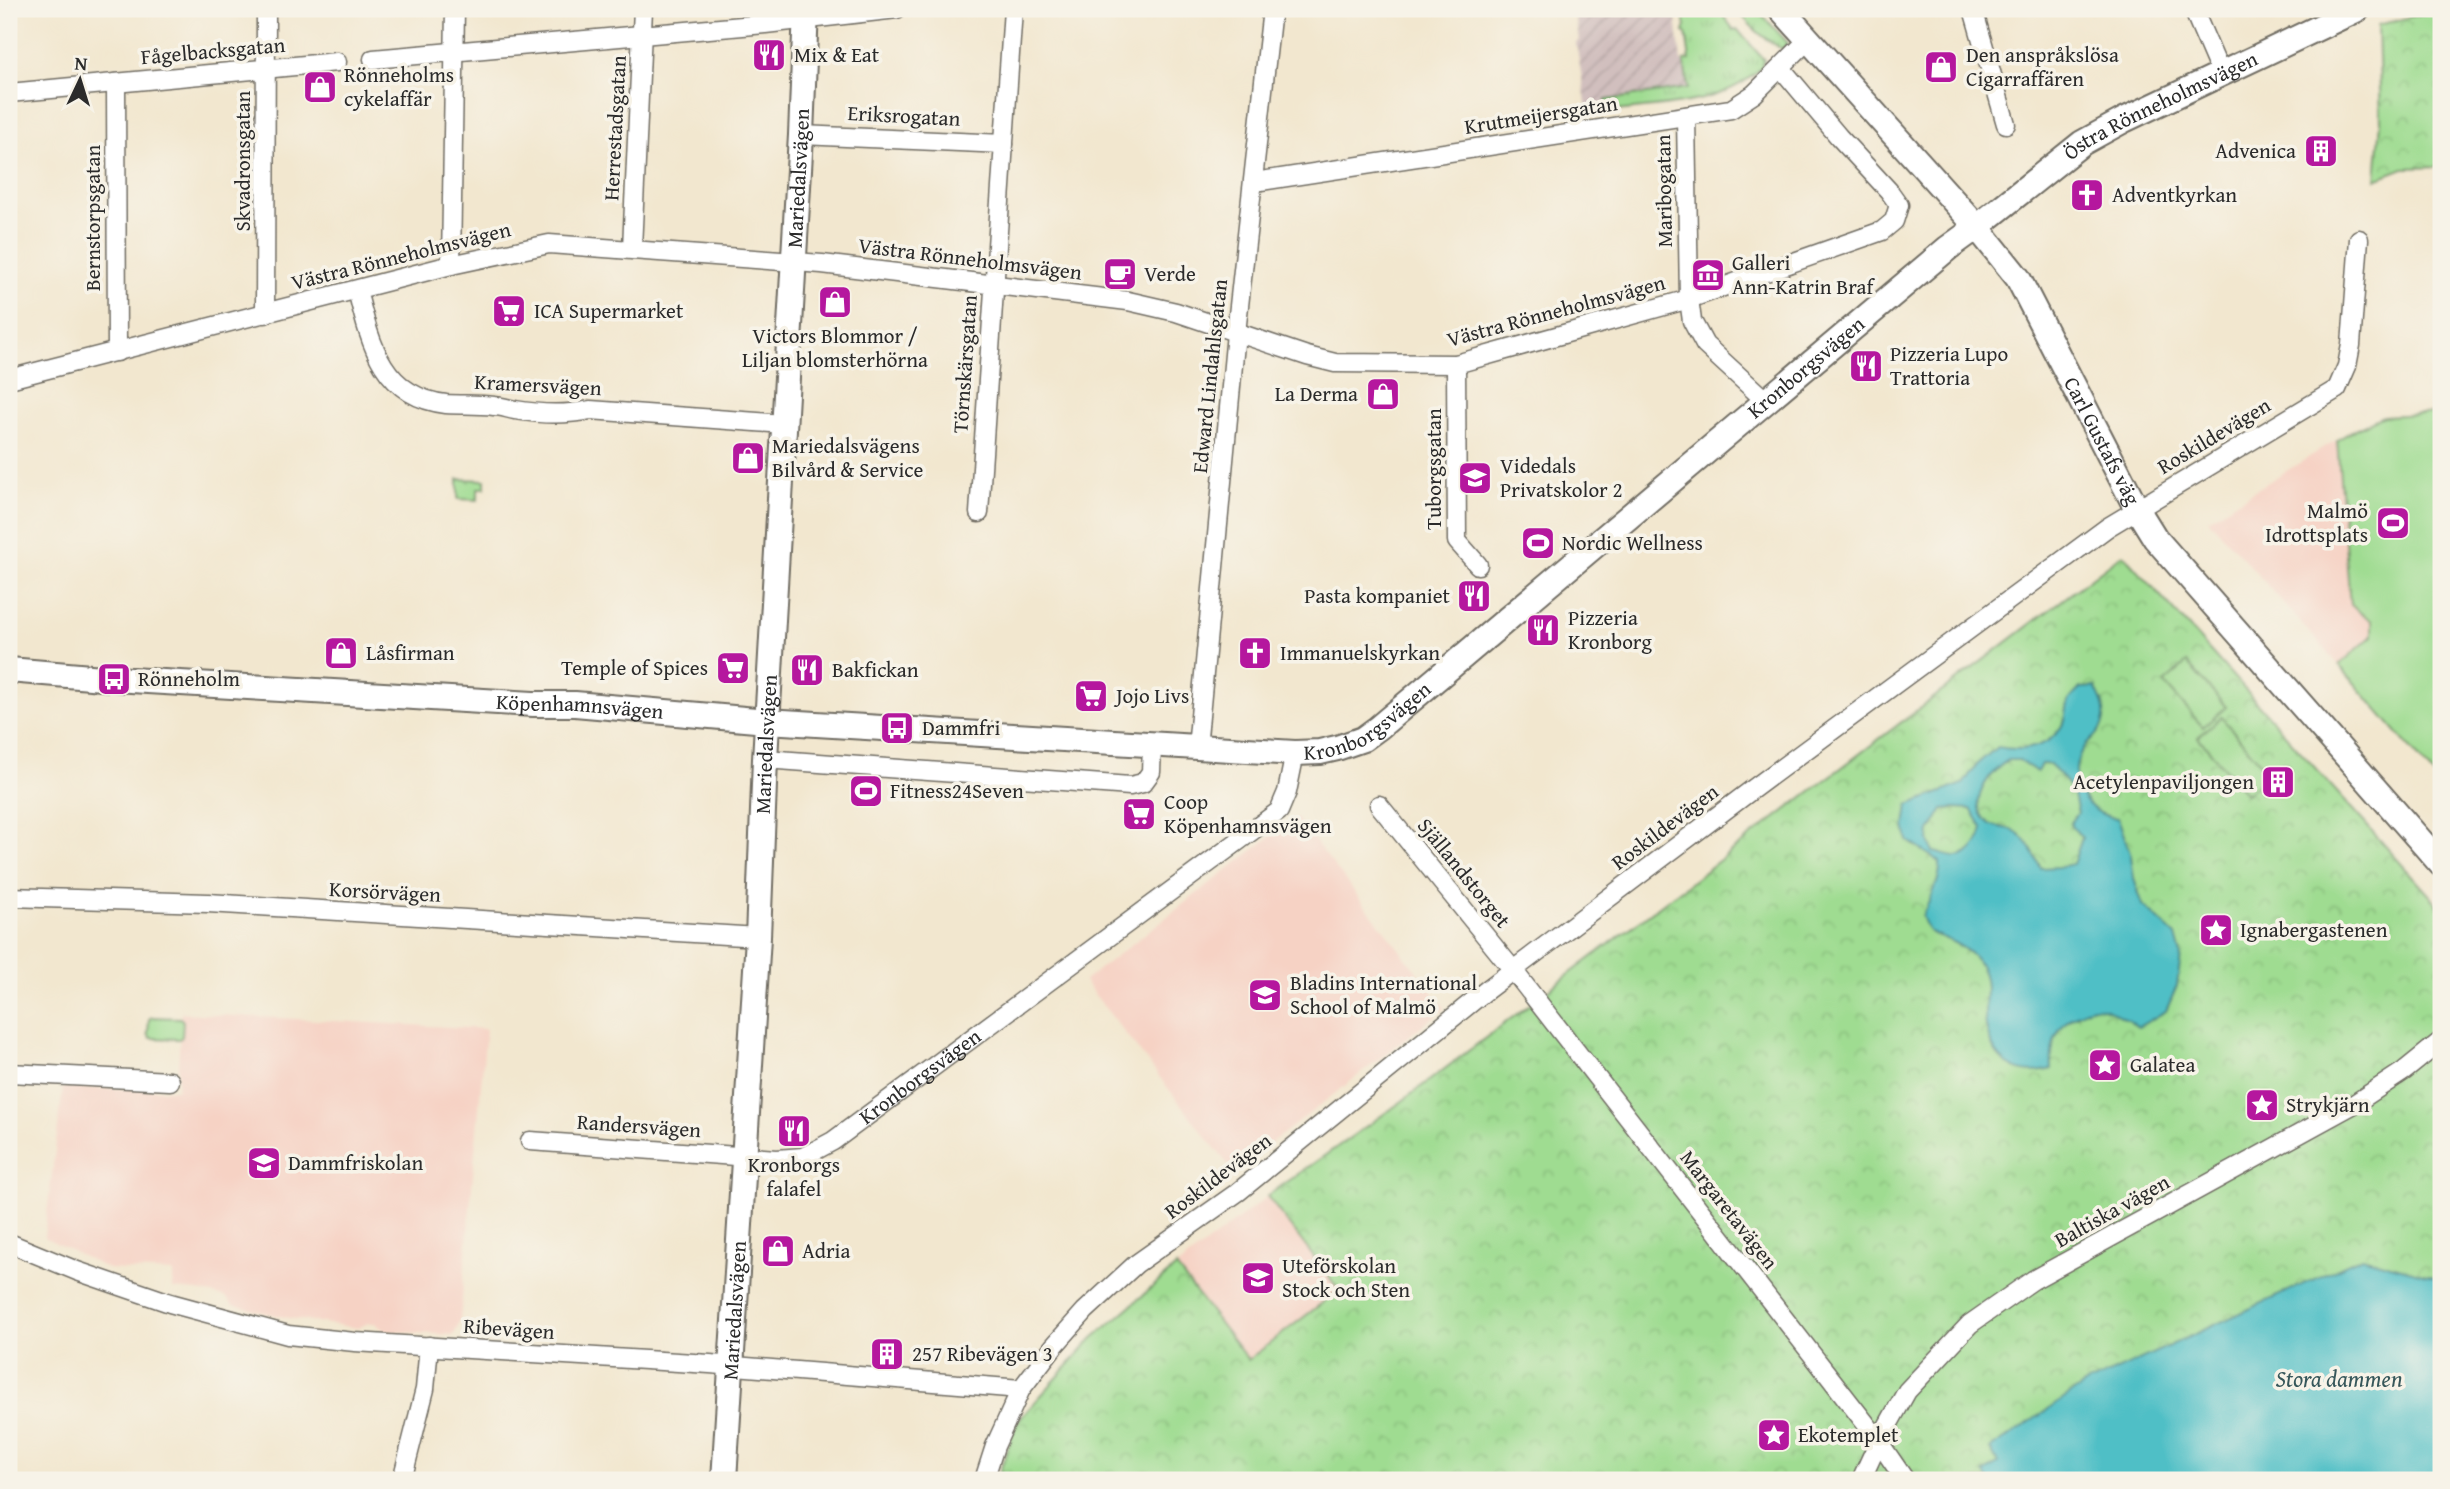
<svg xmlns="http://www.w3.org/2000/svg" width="2450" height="1489" font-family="'Gentium Book Plus',serif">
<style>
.built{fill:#f6d2c4}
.industrial{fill:url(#industrial-furrows)}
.grass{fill:url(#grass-tufts);stroke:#65845e;stroke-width:2}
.park{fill:url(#park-crowns);stroke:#65845e;stroke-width:2}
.garden{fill:#9fdc91;stroke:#65845e;stroke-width:2}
.water{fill:#50bfc6;stroke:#3e7578;stroke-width:2;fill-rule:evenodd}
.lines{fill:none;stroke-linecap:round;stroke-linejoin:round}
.street-casing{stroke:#716d64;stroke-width:21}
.secondary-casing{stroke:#716d64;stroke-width:28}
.street{stroke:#fff;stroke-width:18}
.secondary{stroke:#fff;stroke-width:24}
.labels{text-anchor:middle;stroke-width:7;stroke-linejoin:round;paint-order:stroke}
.street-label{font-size:21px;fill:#2b2b2b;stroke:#f7f3e8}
.poi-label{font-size:21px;fill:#2b2b2b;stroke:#f7f3e8;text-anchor:start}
.water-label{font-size:23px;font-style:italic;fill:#36575a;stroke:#f7f3e8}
</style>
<defs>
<pattern id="industrial-furrows" width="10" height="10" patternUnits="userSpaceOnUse" patternTransform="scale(1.75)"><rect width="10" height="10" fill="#d1bfbe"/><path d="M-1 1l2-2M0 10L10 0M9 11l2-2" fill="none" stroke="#b4a4a3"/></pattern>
<pattern id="grass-tufts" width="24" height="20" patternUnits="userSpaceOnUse" patternTransform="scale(1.75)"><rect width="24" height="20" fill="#9fdc91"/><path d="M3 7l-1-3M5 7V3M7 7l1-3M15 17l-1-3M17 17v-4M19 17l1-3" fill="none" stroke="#89bd7d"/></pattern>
<pattern id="park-crowns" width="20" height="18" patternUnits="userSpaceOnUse" patternTransform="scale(1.75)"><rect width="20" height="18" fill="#9fdc91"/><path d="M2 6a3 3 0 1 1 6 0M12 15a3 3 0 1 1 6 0" fill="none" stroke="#89bd7d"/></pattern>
</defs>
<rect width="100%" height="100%" fill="#f7f3e8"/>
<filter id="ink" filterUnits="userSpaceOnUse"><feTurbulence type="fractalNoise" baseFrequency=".0143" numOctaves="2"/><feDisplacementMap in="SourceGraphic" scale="14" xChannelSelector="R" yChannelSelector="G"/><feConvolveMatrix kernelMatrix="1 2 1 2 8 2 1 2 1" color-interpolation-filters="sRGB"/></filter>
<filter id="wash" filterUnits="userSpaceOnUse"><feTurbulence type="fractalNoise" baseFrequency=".00686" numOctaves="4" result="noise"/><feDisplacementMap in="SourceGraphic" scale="28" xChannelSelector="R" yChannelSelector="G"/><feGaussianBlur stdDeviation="1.57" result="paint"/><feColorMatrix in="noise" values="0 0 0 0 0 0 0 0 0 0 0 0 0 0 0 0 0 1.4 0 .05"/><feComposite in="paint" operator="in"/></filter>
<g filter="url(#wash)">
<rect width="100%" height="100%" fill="#f2e7cf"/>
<!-- built -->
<g class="built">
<polygon points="2337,440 2350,605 2372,620 2372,635 2339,665 2208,519"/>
<polygon points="1296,817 1445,1008 1234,1172 1084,981"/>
<polygon points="181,1013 486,1029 460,1320 454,1335 385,1331 375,1323 368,1323 358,1328 289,1318 233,1305 226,1297 198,1291 173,1289 173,1272 108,1269 44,1237 63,1088 177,1090"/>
<polygon points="1267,1197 1340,1290 1248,1361 1176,1267"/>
</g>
<!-- industrial -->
<polygon class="industrial" points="1574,9 1675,9 1681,61 1684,61 1688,88 1606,100 1607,112 1588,114 1576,43 1579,40"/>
<!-- grass -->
<g class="grass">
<path d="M1682,9H1718L1734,30L1737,29L1764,60L1762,64L1763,66C1724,107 1660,105 1607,112L1606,100L1688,88L1684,61L1690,60L1686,33L1684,32L1686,26Z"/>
<path d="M1737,9H1757L1788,43L1782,49C1763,38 1750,27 1737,9Z"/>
</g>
<!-- park -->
<g class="park">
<polygon points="2441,9 2441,167 2404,168 2376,179 2381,121 2378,25"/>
<polygon points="458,479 485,480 485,488 478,488 478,500 458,499"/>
<polygon points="2123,554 2441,908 2441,1480 997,1480 1016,1423 1092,1339 1176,1267 1248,1360 1339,1290 1267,1196 1401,1102"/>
</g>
<!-- garden -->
<g class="garden">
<polygon points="2441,413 2441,784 2339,665 2372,636 2372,621 2350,605 2337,440 2359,427 2383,416"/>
<polygon points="2187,663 2226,707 2203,727 2164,683"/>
<polygon points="2221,717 2270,774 2246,794 2198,737"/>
<polygon points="152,1017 180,1018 183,1021 182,1037 179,1039 151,1038 148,1034 149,1019"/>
</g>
<!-- water -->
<g class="water">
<path d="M2095,687C2101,699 2107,709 2103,723C2099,737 2085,742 2080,754C2067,783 2087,816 2118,818L2131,856L2134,879L2143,905L2176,936L2181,955L2177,986L2166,1011L2138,1027C2125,1019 2109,1006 2093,1007C2088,1008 2082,1012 2078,1014C2056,1024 2050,1047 2052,1069C2017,1079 1993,1062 1986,1026C1982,1007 1991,987 1981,967C1974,953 1958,944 1944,938C1939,936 1932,934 1929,931C1926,927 1924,920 1922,916C1930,899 1941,881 1940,862L1908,841L1905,826L1908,805L1963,784L1977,764L1997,747C2023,752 2050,750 2064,722C2067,716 2066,707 2069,701C2072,696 2077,692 2080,688ZM2009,760H2019L2037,772L2041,764H2050L2073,791L2078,813L2070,824L2082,838L2073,864L2059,867L2041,868C2034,855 2028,839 2015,831C2008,826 1996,829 1989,823C1964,805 1990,770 2009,760ZM1955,808L1971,809L1983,828C1981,840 1971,857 1956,857C1950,857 1940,853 1933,852L1929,840L1930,831L1943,809Z"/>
<polygon points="2362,1257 2441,1279 2441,1480 1989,1480 1984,1473 1998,1463 1990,1449 2084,1385"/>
</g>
</g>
<g filter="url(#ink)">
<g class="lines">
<!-- street casing -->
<g class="street-casing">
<g id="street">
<polyline points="1973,9 2006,124"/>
<polyline points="2193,9 2221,74"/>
<polyline points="373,59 765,24 897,9"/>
<polyline points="116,83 117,352"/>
<polyline points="9,93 337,62"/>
<polyline points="1686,116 1689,299 1692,321 1705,345 1767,402"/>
<polyline points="801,135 1004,144"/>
<polyline points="1254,182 1731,109 1754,94 1809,39"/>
<polyline points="632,248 643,9"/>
<polyline points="451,265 455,9"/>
<path d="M357,290C370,342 382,397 446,404C462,405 478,404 494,406C502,406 508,409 515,410C539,414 567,415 590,410L784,424"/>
<polyline points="265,314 266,9"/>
<polyline points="1456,364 1457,541 1478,565"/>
<polyline points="9,379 451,265 549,244 822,264 1128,301 1176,312 1307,356 1335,363 1456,364 1689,299 1882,231 1894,221 1899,205 1889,191 1839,137 1781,68"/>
<polyline points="979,513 1013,9"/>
<polyline points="1197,748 1236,333 1272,9"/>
<polyline points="765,759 1130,786 1143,783 1151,772 1152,746"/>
<polyline points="1379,805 1513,970 1870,1429 1905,1480"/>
<polyline points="9,897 208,903 758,937"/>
<polyline points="9,1073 170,1081"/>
<path id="s1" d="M530,1141L777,1159L803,1157L833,1141L1279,811L1287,792L1295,753"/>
<polyline points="9,1243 77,1271 170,1303 288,1335 355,1342 710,1364 1021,1389"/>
<polyline points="402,1480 425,1389 429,1346"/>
<polyline points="984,1480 995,1446 1021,1389 1054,1346 1085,1311 1136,1264 1238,1192 1488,989 1753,789 2108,527 2337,389 2347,366 2351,345 2359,239"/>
<polyline points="1861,1480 1879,1441 1907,1391 1970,1324 2033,1280 2354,1104 2404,1071 2441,1041"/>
</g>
</g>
<!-- secondary casing -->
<g class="secondary-casing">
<g id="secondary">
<path id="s2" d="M1781,9L1977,227L2018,278L2137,509L2155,538L2441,864"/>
<path id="s3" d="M9,670L114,679L533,704H575L767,721L1295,753L1320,752L1337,748L1363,739L1378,728L1948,248L1977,227L2082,143L2124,120L2358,9"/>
<path id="s4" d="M724,1480L758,937L765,759L801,135L806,9"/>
</g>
</g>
<!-- street -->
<use href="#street" class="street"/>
<!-- secondary -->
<use href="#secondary" class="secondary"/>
</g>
</g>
<!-- icons -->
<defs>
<g id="restaurant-square" transform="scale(1.75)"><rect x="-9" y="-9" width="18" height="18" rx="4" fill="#b5179e" stroke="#f7f3e8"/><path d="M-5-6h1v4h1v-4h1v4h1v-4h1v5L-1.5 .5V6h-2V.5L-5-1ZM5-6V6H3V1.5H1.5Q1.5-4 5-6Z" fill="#fff"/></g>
<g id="shop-square" transform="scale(1.75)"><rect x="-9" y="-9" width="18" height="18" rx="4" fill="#b5179e" stroke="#f7f3e8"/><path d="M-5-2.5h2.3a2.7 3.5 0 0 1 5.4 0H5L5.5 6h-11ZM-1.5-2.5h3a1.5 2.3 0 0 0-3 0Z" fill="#fff"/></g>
<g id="building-square" transform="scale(1.75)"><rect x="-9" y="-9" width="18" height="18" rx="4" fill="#b5179e" stroke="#f7f3e8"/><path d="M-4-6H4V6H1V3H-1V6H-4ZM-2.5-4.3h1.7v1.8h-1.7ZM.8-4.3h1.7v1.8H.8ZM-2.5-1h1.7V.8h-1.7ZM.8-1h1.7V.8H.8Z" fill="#fff"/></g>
<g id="church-square" transform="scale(1.75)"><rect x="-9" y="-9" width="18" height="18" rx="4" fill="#b5179e" stroke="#f7f3e8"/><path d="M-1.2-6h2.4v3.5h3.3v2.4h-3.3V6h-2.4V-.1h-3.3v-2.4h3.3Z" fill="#fff"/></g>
<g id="cafe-square" transform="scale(1.75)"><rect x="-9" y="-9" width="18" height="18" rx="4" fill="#b5179e" stroke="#f7f3e8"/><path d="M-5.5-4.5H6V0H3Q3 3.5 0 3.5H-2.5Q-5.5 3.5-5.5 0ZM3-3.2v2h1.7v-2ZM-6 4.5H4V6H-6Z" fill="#fff"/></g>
<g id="museum-square" transform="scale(1.75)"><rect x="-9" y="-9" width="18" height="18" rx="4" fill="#b5179e" stroke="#f7f3e8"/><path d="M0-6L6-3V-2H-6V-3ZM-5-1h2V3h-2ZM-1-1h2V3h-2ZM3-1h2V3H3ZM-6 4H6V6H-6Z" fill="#fff"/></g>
<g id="supermarket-square" transform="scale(1.75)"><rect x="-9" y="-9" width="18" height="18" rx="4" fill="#b5179e" stroke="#f7f3e8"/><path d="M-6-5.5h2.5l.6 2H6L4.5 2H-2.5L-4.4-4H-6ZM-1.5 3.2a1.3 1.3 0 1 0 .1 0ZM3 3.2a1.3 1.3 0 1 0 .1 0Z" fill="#fff"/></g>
<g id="school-square" transform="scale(1.75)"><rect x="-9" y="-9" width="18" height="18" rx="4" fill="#b5179e" stroke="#f7f3e8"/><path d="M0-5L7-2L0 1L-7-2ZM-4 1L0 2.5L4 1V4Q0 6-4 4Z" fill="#fff"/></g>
<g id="stadium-square" transform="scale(1.75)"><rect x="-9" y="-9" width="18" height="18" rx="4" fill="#b5179e" stroke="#f7f3e8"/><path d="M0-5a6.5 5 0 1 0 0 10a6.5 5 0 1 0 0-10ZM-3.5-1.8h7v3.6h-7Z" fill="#fff"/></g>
<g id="bus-square" transform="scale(1.75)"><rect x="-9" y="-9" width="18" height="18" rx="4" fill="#b5179e" stroke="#f7f3e8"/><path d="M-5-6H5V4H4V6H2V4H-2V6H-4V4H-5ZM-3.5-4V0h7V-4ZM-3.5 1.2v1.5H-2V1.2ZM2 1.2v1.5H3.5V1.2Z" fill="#fff"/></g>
<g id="sight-square" transform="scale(1.75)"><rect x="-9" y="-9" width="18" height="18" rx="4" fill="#b5179e" stroke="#f7f3e8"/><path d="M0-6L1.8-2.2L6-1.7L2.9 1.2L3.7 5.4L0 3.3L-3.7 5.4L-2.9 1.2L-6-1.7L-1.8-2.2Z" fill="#fff"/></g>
</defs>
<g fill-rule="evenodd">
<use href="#restaurant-square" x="769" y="55"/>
<use href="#shop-square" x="1941" y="67"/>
<use href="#shop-square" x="320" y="87"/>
<use href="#building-square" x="2321" y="151"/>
<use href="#church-square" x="2087" y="195"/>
<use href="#cafe-square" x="1120" y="274"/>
<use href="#museum-square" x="1708" y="275"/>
<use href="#shop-square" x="835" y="302"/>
<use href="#supermarket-square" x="509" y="311"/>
<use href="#restaurant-square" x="1866" y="366"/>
<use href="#shop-square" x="1383" y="394"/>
<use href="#shop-square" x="748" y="458"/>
<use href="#school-square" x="1475" y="478"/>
<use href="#stadium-square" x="2393" y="523"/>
<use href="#stadium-square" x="1538" y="543"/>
<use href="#restaurant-square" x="1474" y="596"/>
<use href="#restaurant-square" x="1543" y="630"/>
<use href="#shop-square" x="341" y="653"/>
<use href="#church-square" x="1255" y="653"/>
<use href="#supermarket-square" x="733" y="668"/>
<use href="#restaurant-square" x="807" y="670"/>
<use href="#bus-square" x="114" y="679"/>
<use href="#supermarket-square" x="1091" y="696"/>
<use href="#bus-square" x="897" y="728"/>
<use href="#building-square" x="2278" y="782"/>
<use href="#stadium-square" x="866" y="791"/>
<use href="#supermarket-square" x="1139" y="814"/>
<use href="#sight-square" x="2216" y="930"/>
<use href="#school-square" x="1265" y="995"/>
<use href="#sight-square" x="2105" y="1065"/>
<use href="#sight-square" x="2262" y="1105"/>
<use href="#restaurant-square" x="794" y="1131"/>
<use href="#school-square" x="264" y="1163"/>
<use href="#shop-square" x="778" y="1251"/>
<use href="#school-square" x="1258" y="1278"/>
<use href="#building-square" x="887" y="1354"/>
<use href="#sight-square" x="1774" y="1435"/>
</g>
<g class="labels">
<!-- street labels -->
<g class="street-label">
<text transform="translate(213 51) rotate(-5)" y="7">Fågelbacksgatan</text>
<text dy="7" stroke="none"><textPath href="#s3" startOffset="2380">Östra Rönneholmsvägen</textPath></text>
<text transform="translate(1541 115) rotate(-9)" y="7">Krutmeijersgatan</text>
<text transform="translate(904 116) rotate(3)" y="7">Eriksrogatan</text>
<text transform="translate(615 128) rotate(-87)" y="7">Herrestadsgatan</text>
<text transform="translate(243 161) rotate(-90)" y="7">Skvadronsgatan</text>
<text dy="7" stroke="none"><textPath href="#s4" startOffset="1304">Mariedalsvägen</textPath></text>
<text transform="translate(1664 191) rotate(-91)" y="7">Maribogatan</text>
<text transform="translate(93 218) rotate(-90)" y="7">Bernstorpsgatan</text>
<text transform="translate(401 256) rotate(-14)" y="7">Västra Rönneholmsvägen</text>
<text transform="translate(970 259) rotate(7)" y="7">Västra Rönneholmsvägen</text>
<text transform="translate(1556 311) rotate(-15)" y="7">Västra Rönneholmsvägen</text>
<text transform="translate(965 364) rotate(-86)" y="7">Törnskärsgatan</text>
<text dy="7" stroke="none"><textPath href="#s3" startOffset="1937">Kronborgsvägen</textPath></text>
<text transform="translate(1210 376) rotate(-84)" y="7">Edward Lindahlsgatan</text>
<text transform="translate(538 385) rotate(3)" y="7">Kramersvägen</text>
<text transform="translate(2214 436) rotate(-31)" y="7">Roskildevägen</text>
<text dy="7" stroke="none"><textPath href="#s2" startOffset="542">Carl Gustafs väg</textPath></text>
<text transform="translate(1434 469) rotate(-90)" y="7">Tuborgsgatan</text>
<text dy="7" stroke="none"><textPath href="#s3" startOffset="572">Köpenhamnsvägen</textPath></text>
<text dy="7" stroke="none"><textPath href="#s3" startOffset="1370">Kronborgsvägen</textPath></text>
<text dy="7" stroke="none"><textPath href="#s4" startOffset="737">Mariedalsvägen</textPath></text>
<text transform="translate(1665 827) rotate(-37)" y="7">Roskildevägen</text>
<text transform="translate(1464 873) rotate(51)" y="7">Själlandstorget</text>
<text transform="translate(385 892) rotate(3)" y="7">Korsörvägen</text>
<text dy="7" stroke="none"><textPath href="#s1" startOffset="416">Kronborgsvägen</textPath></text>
<text transform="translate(639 1126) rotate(4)" y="7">Randersvägen</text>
<text transform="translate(1218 1176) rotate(-37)" y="7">Roskildevägen</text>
<text transform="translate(1729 1210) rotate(52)" y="7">Margaretavägen</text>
<text transform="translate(2112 1211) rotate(-29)" y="7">Baltiska vägen</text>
<text dy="7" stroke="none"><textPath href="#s4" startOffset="170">Mariedalsvägen</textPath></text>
<text transform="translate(509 1329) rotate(4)" y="7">Ribevägen</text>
</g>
<!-- poi labels -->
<g class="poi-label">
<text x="794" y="62">Mix &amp; Eat</text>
<text x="1966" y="62">Den anspråkslösa<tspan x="1966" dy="24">Cigarraffären</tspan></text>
<text x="344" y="82">Rönneholms<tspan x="344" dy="24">cykelaffär</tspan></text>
<text x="2296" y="158" text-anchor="end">Advenica</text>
<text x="2112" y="202">Adventkyrkan</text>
<text x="1732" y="270">Galleri<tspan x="1732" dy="24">Ann-Katrin Braf</tspan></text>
<text x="1144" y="281">Verde</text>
<text x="534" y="318">ICA Supermarket</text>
<text x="835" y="343" text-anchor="middle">Victors Blommor /<tspan x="835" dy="24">Liljan blomsterhörna</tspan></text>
<text x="1890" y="361">Pizzeria Lupo<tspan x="1890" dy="24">Trattoria</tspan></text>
<text x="1358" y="401" text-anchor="end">La Derma</text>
<text x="772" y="453">Mariedalsvägens<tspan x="772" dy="24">Bilvård &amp; Service</tspan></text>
<text x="1500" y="473">Videdals<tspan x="1500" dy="24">Privatskolor 2</tspan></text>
<text x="2368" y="518" text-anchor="end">Malmö<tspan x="2368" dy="24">Idrottsplats</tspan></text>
<text x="1562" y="550">Nordic Wellness</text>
<text x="1450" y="603" text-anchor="end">Pasta kompaniet</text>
<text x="1568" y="625">Pizzeria<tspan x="1568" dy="24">Kronborg</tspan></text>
<text x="366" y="660">Låsfirman</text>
<text x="1280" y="660">Immanuelskyrkan</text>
<text x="708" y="675" text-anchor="end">Temple of Spices</text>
<text x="832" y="677">Bakfickan</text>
<text x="138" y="686">Rönneholm</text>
<text x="1116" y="703">Jojo Livs</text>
<text x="922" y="735">Dammfri</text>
<text x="2254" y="789" text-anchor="end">Acetylenpaviljongen</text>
<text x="890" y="798">Fitness24Seven</text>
<text x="1164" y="809">Coop<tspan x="1164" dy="24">Köpenhamnsvägen</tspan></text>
<text x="2240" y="937">Ignabergastenen</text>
<text x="1290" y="990">Bladins International<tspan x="1290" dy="24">School of Malmö</tspan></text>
<text x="2130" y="1072">Galatea</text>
<text x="2286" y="1112">Strykjärn</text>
<text x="288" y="1170">Dammfriskolan</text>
<text x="794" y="1172" text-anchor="middle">Kronborgs<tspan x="794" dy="24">falafel</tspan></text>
<text x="802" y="1258">Adria</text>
<text x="1282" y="1273">Uteförskolan<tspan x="1282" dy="24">Stock och Sten</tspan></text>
<text x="912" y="1361">257 Ribevägen 3</text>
<text x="1798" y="1442">Ekotemplet</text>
</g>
<!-- water labels -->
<g class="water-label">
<text x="2339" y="1387">Stora dammen</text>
</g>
</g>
<!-- margin -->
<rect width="2450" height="1489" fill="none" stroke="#f7f3e8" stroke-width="35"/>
<!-- north arrow -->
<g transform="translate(80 80) rotate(4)" stroke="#f7f3e8" stroke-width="5" paint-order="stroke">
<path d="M0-5L12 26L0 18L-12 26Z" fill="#2b2b2b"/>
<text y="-10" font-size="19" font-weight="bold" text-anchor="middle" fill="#2b2b2b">N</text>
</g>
</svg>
